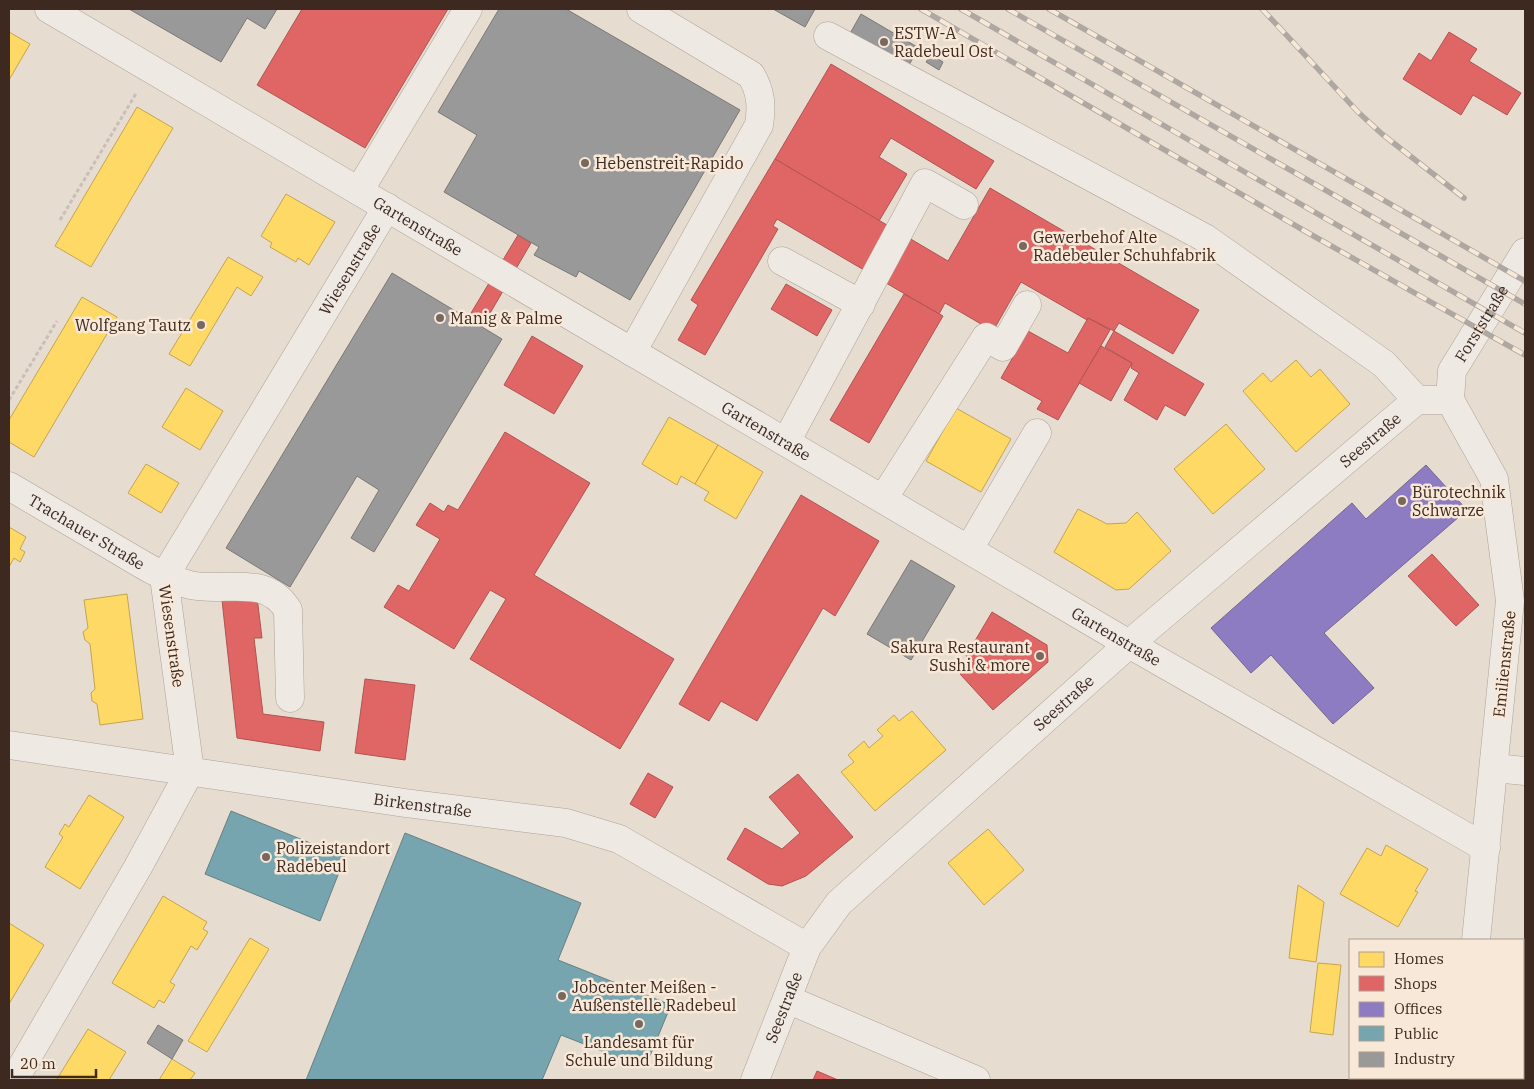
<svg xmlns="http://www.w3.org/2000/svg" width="1534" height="1089" font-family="'IBM Plex Serif',serif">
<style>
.homes{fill:#ffd966;stroke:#c5a451}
.shops{fill:#e06666;stroke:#af5451}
.offices{fill:#8e7cc3;stroke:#766392}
.public{fill:#76a5af;stroke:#658084}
.industry{fill:#999;stroke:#7d7775}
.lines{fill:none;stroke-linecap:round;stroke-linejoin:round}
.minor-casing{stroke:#ada298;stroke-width:29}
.path{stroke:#c8bfb8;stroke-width:3;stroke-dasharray:4 2.5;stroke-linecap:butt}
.minor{stroke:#efe9e3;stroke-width:28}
.rail-casing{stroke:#afa8a2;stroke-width:5.5}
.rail{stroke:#f7e8d8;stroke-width:4;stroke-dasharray:11;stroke-linecap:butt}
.poi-dot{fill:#78685e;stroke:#f7e8d8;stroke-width:2}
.labels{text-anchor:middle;stroke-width:5;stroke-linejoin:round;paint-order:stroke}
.poi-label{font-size:16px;fill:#3d2920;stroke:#f7e8d8;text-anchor:start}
.street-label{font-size:16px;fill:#3d2920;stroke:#f7e8d8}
</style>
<rect width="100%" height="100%" fill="#e7dcd0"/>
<!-- homes -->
<g class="homes">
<polygon points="9,32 30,44 9,80"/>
<polygon points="137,107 173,128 91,267 55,246"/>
<polygon points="286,194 335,222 309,265 298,258 296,262 270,247 272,243 261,236"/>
<polygon points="228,257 263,277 251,296 237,287 190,366 169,354"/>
<polygon points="82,297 117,317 34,457 9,442 9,420"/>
<polygon points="1296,360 1311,377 1320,369 1350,404 1296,452 1243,391 1263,373 1271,382"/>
<polygon points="186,388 223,411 200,450 162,427"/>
<polygon points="956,408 1011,439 981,492 926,461"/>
<polygon points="669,417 718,445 695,484 681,476 677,485 642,464"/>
<polygon points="1226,424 1265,469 1213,514 1174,469"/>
<polygon points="718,445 763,472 736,519 704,500 709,492 695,484"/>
<polygon points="146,464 179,483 161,513 128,493"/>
<polygon points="1078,509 1107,524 1126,523 1137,512 1171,551 1129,589 1116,590 1054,552"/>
<polygon points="9,527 26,537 20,549 25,552 20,562 14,558 9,567"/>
<polygon points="127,594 143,719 100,725 97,704 92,701 91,693 95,689 90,644 85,640 83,632 88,628 84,600"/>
<polygon points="912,711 946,750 875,811 841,772 854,762 848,755 864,741 869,748 883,736 877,730 894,715 899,721"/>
<polygon points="89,795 124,817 80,889 45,867 63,837 59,834 65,824 69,827"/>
<polygon points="988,829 1024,870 984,905 948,863"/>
<polygon points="1386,845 1428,869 1415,891 1418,892 1398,927 1340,894 1367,848 1381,856"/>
<polygon points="1298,885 1324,902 1316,962 1289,958"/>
<polygon points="163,896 207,922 203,929 208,932 197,950 191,946 170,982 175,985 164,1003 159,1000 154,1008 112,983"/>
<polygon points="9,923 44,945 9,1004"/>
<polygon points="250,938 269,949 207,1052 188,1041"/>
<polygon points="1318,963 1341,965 1333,1035 1310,1032"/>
<polygon points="88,1029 126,1052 109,1080 58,1080 57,1079"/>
<polygon points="172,1059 195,1073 190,1080 159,1080"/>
<polygon points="1357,1078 1417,1078 1416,1080 1357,1080"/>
</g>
<!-- shops -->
<g class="shops">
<polygon points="302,9 448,9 365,148 257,85"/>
<polygon points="1449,32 1477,49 1469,61 1521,93 1507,115 1473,95 1461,115 1403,79 1419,53 1431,61"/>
<polygon points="831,64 994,161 976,189 891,138 879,157 907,174 879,221 775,159"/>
<polygon points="775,159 948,261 990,188 1199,310 1173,354 1119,323 1114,331 1088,318 1087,320 1021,282 993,331 945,303 939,314 777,219 773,226 778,229 705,355 678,340 698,305 691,300"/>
<polygon points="518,235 531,243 482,327 468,318"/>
<polygon points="786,284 832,310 817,336 771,309"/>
<polygon points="904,294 943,316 869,443 830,420"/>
<polygon points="1088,318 1110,330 1058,420 1037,409 1042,401 1001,378 1028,331 1068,353"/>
<polygon points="1114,331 1204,384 1185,416 1165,405 1157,420 1124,400 1139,373 1131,368 1132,363 1105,347"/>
<polygon points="532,336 583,366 554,414 504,385"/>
<polygon points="1101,346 1132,363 1111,401 1079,383"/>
<polygon points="505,432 590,483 534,575 674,659 620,749 470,659 506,599 490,590 454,649 384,607 398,585 409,591 440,539 416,525 430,503 444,512 448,505 458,510"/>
<polygon points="801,495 879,541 835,616 823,608 757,721 721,701 709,721 679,704"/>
<polygon points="1432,554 1479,605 1456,626 1408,576"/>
<polygon points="257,597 262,638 254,638 263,714 324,722 320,751 237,738 222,600"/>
<polygon points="992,612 1047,645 1048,662 993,710 960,674 974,661 966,656"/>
<polygon points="365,679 415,685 405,760 355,753"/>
<polygon points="648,773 673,787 655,818 630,804"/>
<polygon points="798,774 853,837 806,876 782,886 768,884 727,859 745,828 782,849 800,833 769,797"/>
<polygon points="817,1071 838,1080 813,1080"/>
</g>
<!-- offices -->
<polygon class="offices" points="1426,465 1467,510 1324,633 1374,688 1333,724 1271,655 1251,673 1211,628 1352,503 1366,519"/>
<!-- public -->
<g class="public">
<polygon points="231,811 345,857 320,921 205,874"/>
<polygon points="405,833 581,903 558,960 671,1005 645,1068 561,1035 542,1080 306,1080"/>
</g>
<!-- industry -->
<g class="industry">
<polygon points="129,9 277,9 265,29 247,18 221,62"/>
<polygon points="499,9 566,9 740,110 630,300 579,271 576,277 534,255 539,247 444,192 477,135 438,112"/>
<polygon points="773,9 815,9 805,27"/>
<polygon points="861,14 919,48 906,70 848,37"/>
<polygon points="931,55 943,62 939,70 926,62"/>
<polygon points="392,273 502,339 374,552 351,538 379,490 357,476 290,587 226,548"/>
<polygon points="911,560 955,586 911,660 867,634"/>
<polygon points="158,1025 183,1040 172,1059 147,1043"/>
<polygon points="1523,1029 1525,1029 1525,1080 1513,1080 1513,1078 1523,1078"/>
</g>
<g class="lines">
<!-- minor casing -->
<g class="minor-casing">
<g id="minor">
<path id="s1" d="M49,9L1129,644L1486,848"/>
<polyline points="828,36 1205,238 1384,364 1417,400"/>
<polyline points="359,191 468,9"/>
<polyline points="782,261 861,304"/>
<path d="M632,352L759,125C762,106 761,92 751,75L641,9"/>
<polyline points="1450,400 1494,479 1510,601 1476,940"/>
<path id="s2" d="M1450,400L1452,371L1525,252"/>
<polyline points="786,442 925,183 964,205"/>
<path id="s3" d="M9,486C43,506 77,526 111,546C137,561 161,578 190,585C226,593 265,573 288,610L290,698"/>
<polyline points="883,499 986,337 1003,347 1027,305"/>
<polyline points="969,549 1037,433"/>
<path id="s4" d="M9,745L405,803L566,823L619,839L807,947"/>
<polyline points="1494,768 1525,771"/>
<polyline points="787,999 976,1080"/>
<path id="s5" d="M14,1080L138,867L190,771L164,577L387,207"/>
<path id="s6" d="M755,1080L807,947L839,903L1129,644L1417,400H1450"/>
<polyline points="1461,1080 1461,1078"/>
</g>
</g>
<!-- path -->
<g class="path">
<polyline points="60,220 137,92"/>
<polyline points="9,400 57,321"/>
</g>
<!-- minor -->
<use href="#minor" class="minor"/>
<!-- rail casing -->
<g class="rail-casing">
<g id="rail">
<polyline points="921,9 1310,234 1525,355"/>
<polyline points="961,9 1525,333"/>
<polyline points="1008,9 1525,304"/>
<polyline points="1049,9 1525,281"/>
<polyline points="1262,9 1358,112 1382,134 1464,198"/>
</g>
</g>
<!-- rail -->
<use href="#rail" class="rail"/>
</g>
<!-- markers -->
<g class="poi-dot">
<circle cx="884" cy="42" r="5"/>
<circle cx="585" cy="163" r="5"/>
<circle cx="1023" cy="246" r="5"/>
<circle cx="440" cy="318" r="5"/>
<circle cx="201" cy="325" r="5"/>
<circle cx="1402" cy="501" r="5"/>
<circle cx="1040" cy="656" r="5"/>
<circle cx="266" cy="857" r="5"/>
<circle cx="562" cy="996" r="5"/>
<circle cx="639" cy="1024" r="5"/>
</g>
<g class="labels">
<!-- poi labels -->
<g class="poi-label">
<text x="894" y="39">ESTW-A<tspan x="894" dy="18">Radebeul Ost</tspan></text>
<text x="595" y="169">Hebenstreit-Rapido</text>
<text x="1033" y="243">Gewerbehof Alte<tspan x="1033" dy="18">Radebeuler Schuhfabrik</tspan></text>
<text x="450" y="324">Manig &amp; Palme</text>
<text x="191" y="331" text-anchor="end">Wolfgang Tautz</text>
<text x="1412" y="498">Bürotechnik<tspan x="1412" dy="18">Schwarze</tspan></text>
<text x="1030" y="653" text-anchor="end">Sakura Restaurant<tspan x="1030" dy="18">Sushi &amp; more</tspan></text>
<text x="276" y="854">Polizeistandort<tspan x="276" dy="18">Radebeul</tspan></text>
<text x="572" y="993">Jobcenter Meißen -<tspan x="572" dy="18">Außenstelle Radebeul</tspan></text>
<text x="639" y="1048" text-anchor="middle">Landesamt für<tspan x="639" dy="18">Schule und Bildung</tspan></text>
</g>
<!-- street labels -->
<g class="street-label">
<text dy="6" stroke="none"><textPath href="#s1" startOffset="428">Gartenstraße</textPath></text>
<text dy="6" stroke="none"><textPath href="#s5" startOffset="911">Wiesenstraße</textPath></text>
<text dy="6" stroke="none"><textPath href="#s2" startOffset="85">Forststraße</textPath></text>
<text dy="6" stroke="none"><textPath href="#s1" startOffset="832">Gartenstraße</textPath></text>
<text dy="6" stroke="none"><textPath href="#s6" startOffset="902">Seestraße</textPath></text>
<text dy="6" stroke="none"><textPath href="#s3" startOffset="90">Trachauer Straße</textPath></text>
<text dy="6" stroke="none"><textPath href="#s1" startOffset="1238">Gartenstraße</textPath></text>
<text transform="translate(172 636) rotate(82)" y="6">Wiesenstraße</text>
<text transform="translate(1504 664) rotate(-84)" y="6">Emilienstraße</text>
<text dy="6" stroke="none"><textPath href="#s6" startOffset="498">Seestraße</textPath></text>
<text dy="6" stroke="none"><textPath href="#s4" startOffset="418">Birkenstraße</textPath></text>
<text dy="6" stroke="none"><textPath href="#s6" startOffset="78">Seestraße</textPath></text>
</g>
</g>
<!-- border -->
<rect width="1534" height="1089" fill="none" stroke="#3d2920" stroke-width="20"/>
<!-- legend -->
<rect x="1349" y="939" width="175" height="140" fill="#f7e8d8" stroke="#ad9c8e"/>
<rect x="1359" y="952" width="25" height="15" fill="#ffd966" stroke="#ad9c8e"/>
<text x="1394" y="964" font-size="15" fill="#3d2920">Homes</text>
<rect x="1359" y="976" width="25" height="15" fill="#e06666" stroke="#ad9c8e"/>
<text x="1394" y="989" font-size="15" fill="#3d2920">Shops</text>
<rect x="1359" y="1002" width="25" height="15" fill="#8e7cc3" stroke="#ad9c8e"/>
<text x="1394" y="1014" font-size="15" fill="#3d2920">Offices</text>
<rect x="1359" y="1026" width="25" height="15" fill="#76a5af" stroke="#ad9c8e"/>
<text x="1394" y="1039" font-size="15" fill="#3d2920">Public</text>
<rect x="1359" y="1052" width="25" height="15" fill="#999999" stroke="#ad9c8e"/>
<text x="1394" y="1064" font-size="15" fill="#3d2920">Industry</text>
<!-- scale -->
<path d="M12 1069v8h84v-8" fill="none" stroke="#3d2920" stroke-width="2.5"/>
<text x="20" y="1069" font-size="15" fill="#3d2920" stroke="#f7e8d8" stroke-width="4" paint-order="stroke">20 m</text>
</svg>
